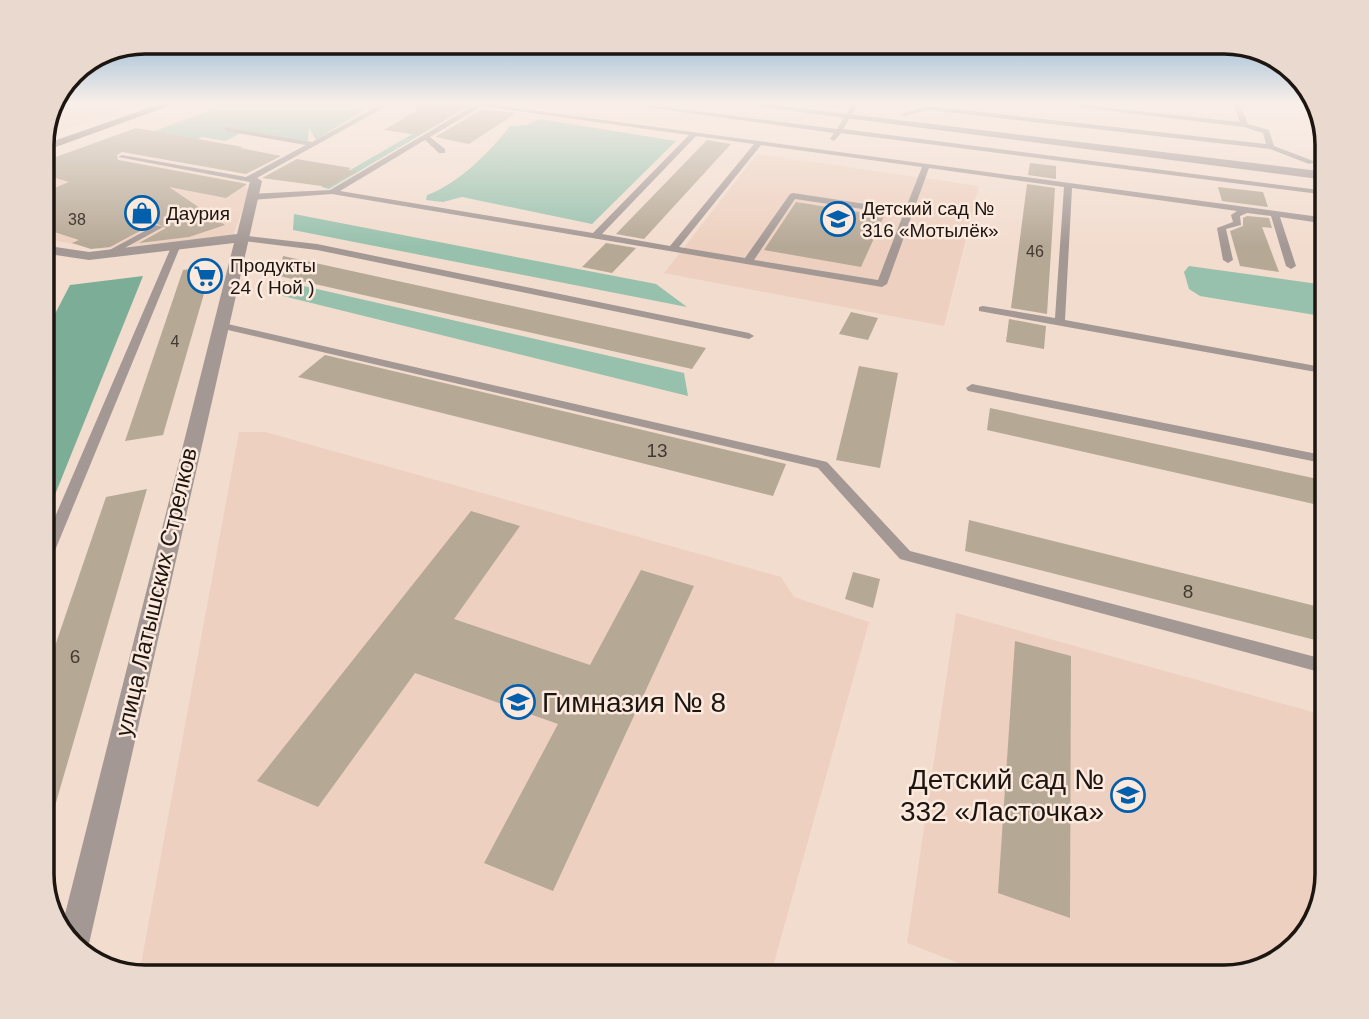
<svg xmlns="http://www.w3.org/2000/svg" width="1369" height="1019" font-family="Arial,sans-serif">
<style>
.built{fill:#edd0bf}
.green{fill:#97c1ad}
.forest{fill:#7cad96}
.building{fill:#b5a895}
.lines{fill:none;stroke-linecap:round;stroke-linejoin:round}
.lane{fill:#a39894;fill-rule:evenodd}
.street{fill:#a39894;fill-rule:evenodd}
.secondary{fill:#847570;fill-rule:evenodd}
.labels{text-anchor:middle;stroke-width:5;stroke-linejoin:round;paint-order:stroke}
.far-number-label{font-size:16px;fill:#423a31}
.far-poi-label{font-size:19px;fill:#1c1510;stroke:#fceadf;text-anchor:start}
.number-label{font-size:19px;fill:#423a31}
.street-label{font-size:23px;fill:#1c1510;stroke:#fceadf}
.near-poi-label{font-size:28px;fill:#1c1510;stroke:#fceadf;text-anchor:start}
.rim{fill:none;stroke:#1c1510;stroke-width:3.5}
</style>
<rect width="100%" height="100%" fill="#f2dcce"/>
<!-- built -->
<g class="built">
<polygon points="60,103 144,103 43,137"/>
<polygon points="757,154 979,186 944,326 664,273"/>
<polygon points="99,156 242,182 249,189 233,236 100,249 42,238 42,164"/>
<polygon points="239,432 265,432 781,577 794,597 869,622 770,977 139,975"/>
<polygon points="956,613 1327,716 1327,874 1305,937 1269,967 1224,977 995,977 907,943"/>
</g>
<!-- green -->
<g class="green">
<polygon points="229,103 330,103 364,110 316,140 309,128 308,142 246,131 225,141 202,137 162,155 115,146"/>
<polygon points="466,103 474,103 329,189 321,187"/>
<path d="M540,119L676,141L592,224L462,197L443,202L426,200L427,195C458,184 490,152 510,126L526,125Z"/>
<polygon points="294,214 656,284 687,307 293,230"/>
<polygon points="1189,266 1318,284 1327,289 1327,317 1200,296 1189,289 1184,272"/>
<polygon points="282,281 684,373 688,396 279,295"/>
</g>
<!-- forest -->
<polygon class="forest" points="143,276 42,527 42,339 70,285"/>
<!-- building -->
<g class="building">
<polygon points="417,103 473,103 418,135 384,130 416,111"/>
<polygon points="483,109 516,113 469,144 435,137"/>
<polygon points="136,128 243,147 240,148 281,156 246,174 122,152 117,155 118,160 247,184 226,198 169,187 225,225 189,237 139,243 166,228 155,223 110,247 91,249 72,243 79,240 42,228 42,193 69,182 42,174 42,162"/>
<polygon points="707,140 731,144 644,239 616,234"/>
<polygon points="297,159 351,168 348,170 357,171 329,187 262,178"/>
<polygon points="1030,163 1056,166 1056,179 1028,175"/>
<polygon points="1027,184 1055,188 1047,314 1011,308"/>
<polygon points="1218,187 1263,192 1268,207 1222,201"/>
<polygon points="796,202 884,216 861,267 764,250"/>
<polygon points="1247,216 1269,218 1272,228 1262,227 1279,272 1240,266 1230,231 1243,226 1243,218"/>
<polygon points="606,243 636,248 612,273 582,267"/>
<polygon points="283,256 572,319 706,348 692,369 279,276"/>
<polygon points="212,266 163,435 125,441 183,270"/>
<polygon points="851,312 878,318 868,340 839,334"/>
<polygon points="1009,319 1046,326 1044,349 1006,342"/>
<polygon points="325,355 550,408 786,464 773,496 298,377"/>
<polygon points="859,366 898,373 880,468 836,460"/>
<polygon points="990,408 1327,481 1327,507 987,430"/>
<polygon points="147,489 48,830 42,829 42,684 106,497"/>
<polygon points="471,511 520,526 454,619 590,665 641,570 694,586 553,891 484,863 558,724 415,673 318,807 257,781"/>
<polygon points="969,520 1327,609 1327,643 965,551"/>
<polygon points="853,572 880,579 873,608 845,599"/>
<polygon points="1015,641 1071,656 1070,918 998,893"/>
</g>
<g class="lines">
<!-- lane -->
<g class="lane">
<polygon points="384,103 392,103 255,179 259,181 255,183 118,157 122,155 246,177 306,145 226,131 223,127 312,142"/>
<path d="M478,103L1327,218V224L1280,217L1296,266L1291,269L1286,266L1271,216L1247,213L1240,216L1241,225L1226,229L1233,260L1228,263L1223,260L1217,228L1233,222L1231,215L1237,211L1072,188L1065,320L1327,368V374L979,311V307L983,306L1055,318L1064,187L929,168L887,284L882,287L332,194L251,200L247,197L251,194L330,190ZM482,106L689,135L593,233L340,191L425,140L439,153H445V149L430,137ZM696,136L754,144L670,246L602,234ZM761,145L922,167L905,210L793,193L790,194L745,258L679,247ZM795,199L903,215L878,280L754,260Z"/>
<polygon points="616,103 634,103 837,129 853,103 859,103 843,129 1327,191 1327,195 841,133 834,141 830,139 834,133"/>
<polygon points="829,103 836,103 841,107 836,108"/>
<polygon points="1045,103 1065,103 1240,122 1233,103 1239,103 1248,124 1269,130 1274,146 1316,162 1309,164 1270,149 928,110 903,116 900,114 928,106 1266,144 1263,133 1244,127"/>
<polygon points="156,225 163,227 110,256 102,254"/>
<polygon points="239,235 317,244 749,333 754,336 749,339 317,250 236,240 236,236"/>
<polygon points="172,245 180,247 49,565 47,569 42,571 42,547"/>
<polygon points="219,322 827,462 910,551 1327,660 1327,674 900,559 818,468 215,327 215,323"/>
<polygon points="972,384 1327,456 1327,464 968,391 966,388"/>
</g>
<!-- street -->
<g class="street">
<polygon points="729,103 758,103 1327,172 1327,180"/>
<polygon points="256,177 262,181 86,957 61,930 234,243 89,260 42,253 42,245 89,252 237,234 250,181"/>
</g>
<!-- secondary -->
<polygon class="secondary" points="163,103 177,103 42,152 42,145"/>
</g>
<!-- sky -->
<linearGradient id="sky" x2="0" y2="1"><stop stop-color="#72a6ce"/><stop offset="0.42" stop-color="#f9efe9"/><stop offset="1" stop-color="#f9efe9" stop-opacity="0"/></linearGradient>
<rect width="1369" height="246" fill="url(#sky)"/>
<!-- icons -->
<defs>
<g id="shop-ring" transform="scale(1.75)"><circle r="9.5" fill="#fceadf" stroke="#025fac" stroke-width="1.5"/><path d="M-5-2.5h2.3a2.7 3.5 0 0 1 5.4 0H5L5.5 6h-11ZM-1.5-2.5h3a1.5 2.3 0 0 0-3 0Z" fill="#025fac"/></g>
<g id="school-ring" transform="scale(1.75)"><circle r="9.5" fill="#fceadf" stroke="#025fac" stroke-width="1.5"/><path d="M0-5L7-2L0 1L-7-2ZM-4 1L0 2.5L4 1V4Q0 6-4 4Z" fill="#025fac"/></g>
<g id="supermarket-ring" transform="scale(1.75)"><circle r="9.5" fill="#fceadf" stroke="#025fac" stroke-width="1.5"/><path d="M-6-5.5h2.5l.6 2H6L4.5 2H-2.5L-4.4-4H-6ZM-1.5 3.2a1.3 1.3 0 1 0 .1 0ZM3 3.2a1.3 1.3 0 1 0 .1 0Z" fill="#025fac"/></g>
</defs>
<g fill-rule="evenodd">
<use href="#shop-ring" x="142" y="213"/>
<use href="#school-ring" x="838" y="219"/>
<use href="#supermarket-ring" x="205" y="276"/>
<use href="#school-ring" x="518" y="702"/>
<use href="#school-ring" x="1128" y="795"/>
</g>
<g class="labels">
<!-- far-number labels -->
<g class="far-number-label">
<text x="77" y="225">38</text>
<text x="1035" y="257">46</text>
<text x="175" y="347">4</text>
</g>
<!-- far-poi labels -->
<g class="far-poi-label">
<text x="862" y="215">Детский сад №<tspan x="862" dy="22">316 «Мотылёк»</tspan></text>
<text x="166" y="220">Даурия</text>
<text x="230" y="272">Продукты<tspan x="230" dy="22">24 ( Ной )</tspan></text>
</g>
<!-- number labels -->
<g class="number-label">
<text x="657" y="457">13</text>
<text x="1188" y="598">8</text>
<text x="75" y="663">6</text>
</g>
<!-- street labels -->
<g class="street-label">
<text transform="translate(156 592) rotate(-77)" y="8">улица Латышских Стрелков</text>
</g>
<!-- near-poi labels -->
<g class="near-poi-label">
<text x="542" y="712">Гимназия № 8</text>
<text x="1104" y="789" text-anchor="end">Детский сад №<tspan x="1104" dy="32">332 «Ласточка»</tspan></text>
</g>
</g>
<!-- crop -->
<path d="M0 0H1369V1019H0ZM145 54H1224A91 91 0 0 1 1315 145V874A91 91 0 0 1 1224 965H145A91 91 0 0 1 54 874V145A91 91 0 0 1 145 54Z" fill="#ead9ce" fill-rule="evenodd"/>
<path class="rim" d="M145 54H1224A91 91 0 0 1 1315 145V874A91 91 0 0 1 1224 965H145A91 91 0 0 1 54 874V145A91 91 0 0 1 145 54Z"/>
</svg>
